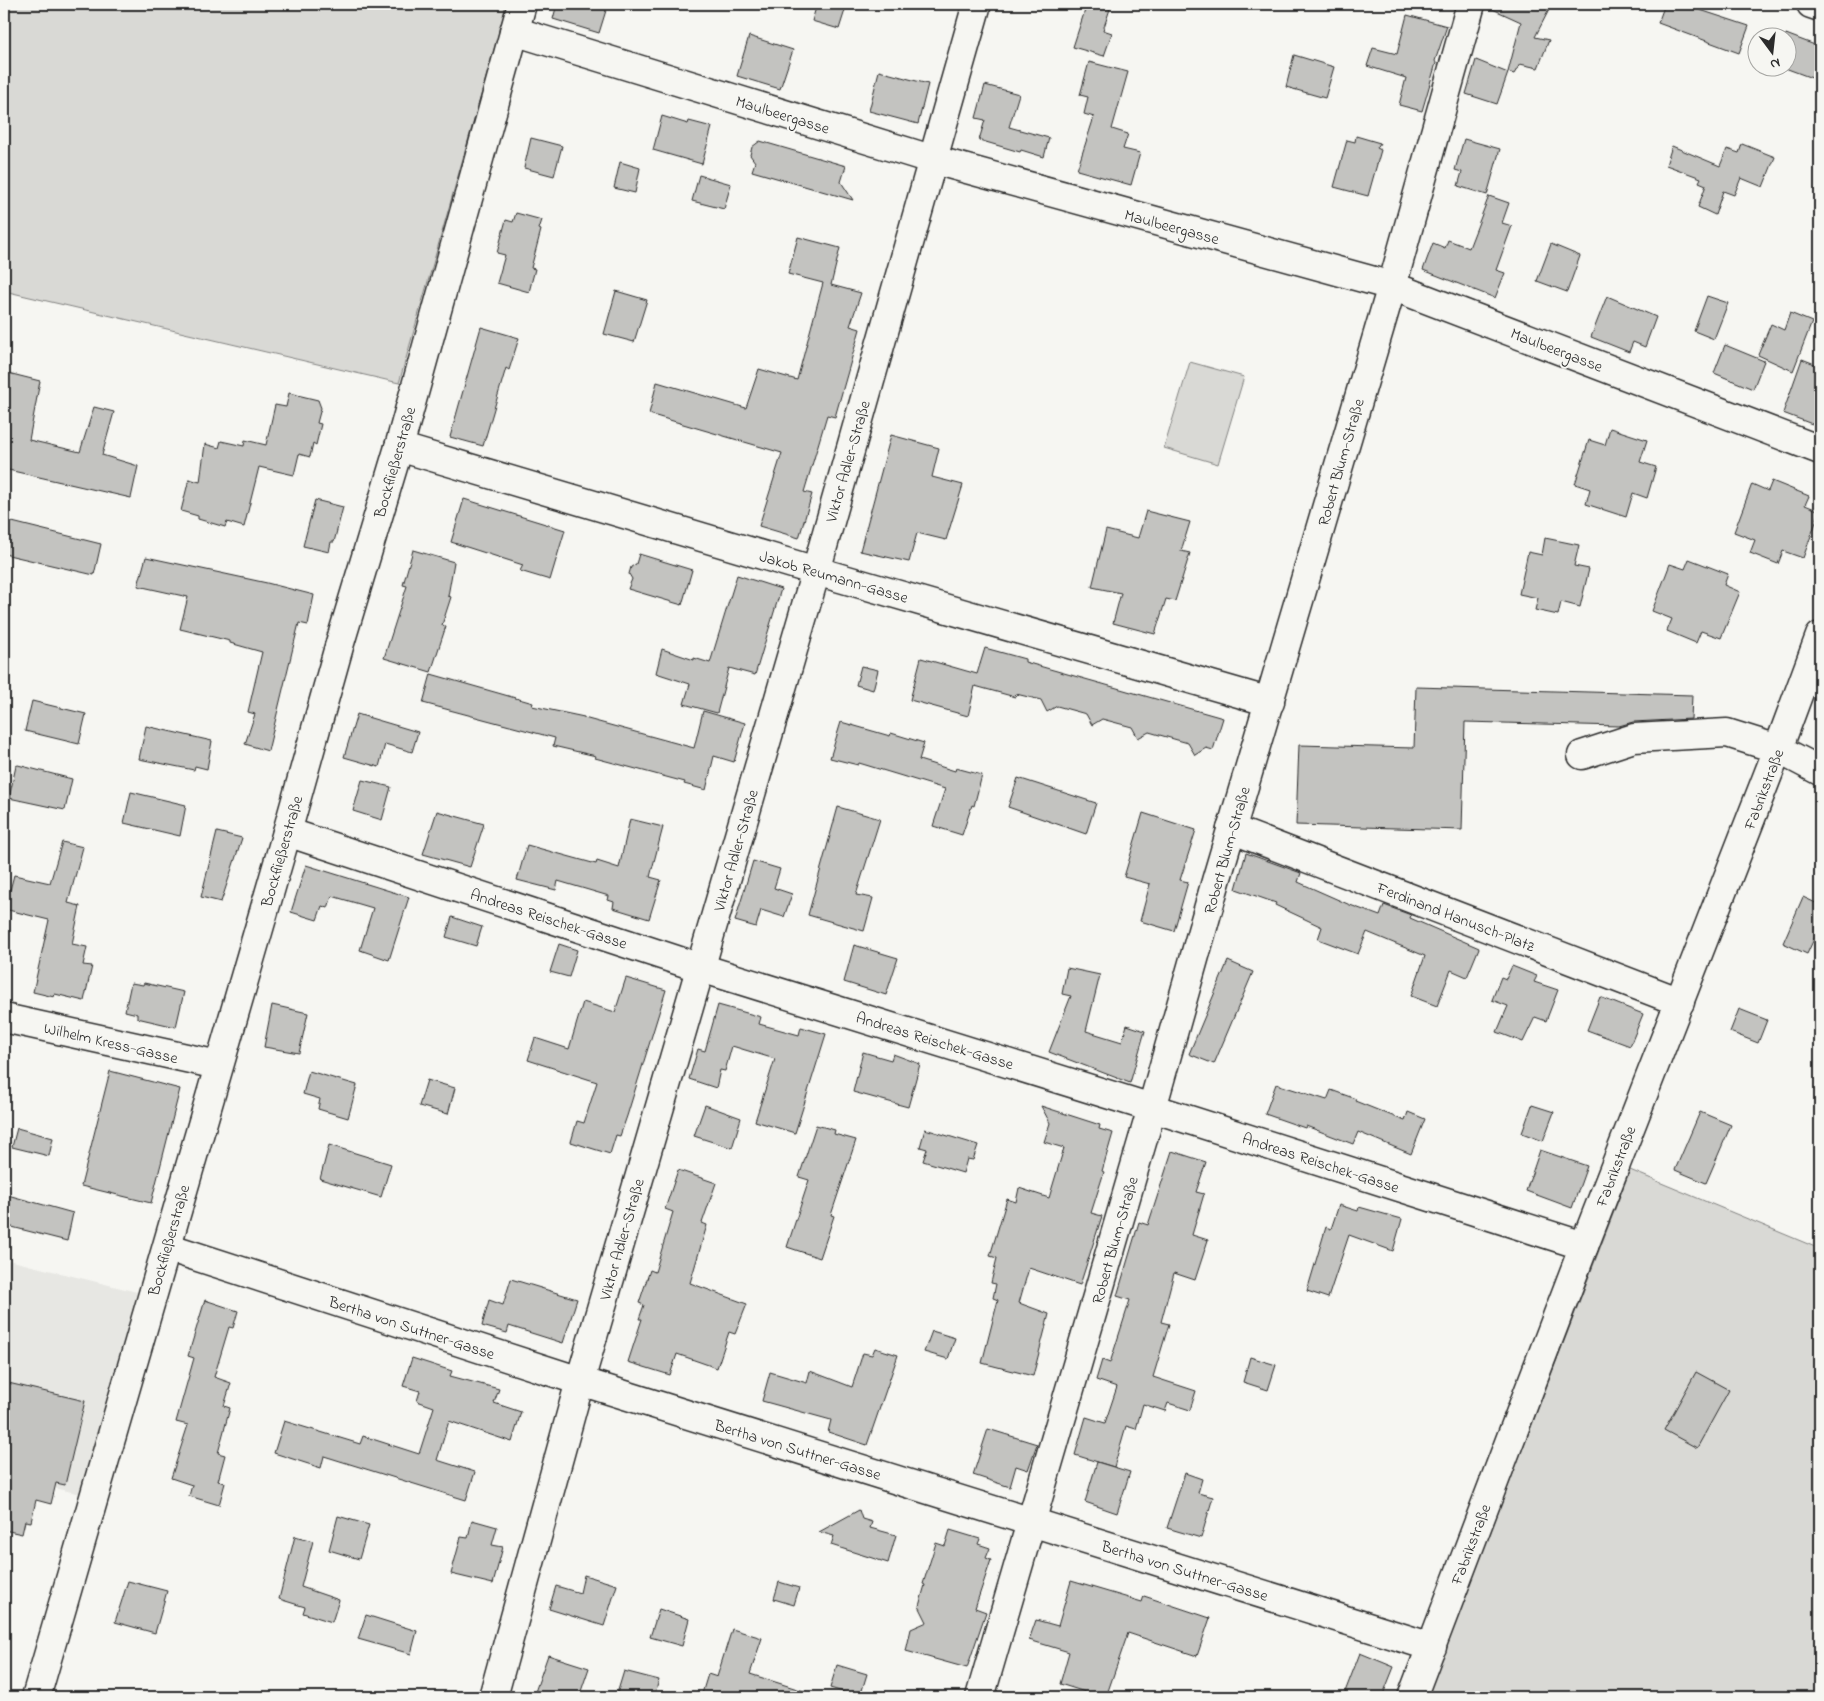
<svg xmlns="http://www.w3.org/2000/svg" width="1824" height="1701" font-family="'Indie Flower',sans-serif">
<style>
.built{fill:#e7e7e3}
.green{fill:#d9d9d5;stroke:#828280}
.building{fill:#c3c3c0;stroke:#2b2b2b}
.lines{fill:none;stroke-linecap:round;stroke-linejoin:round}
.minor-casing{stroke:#2b2b2b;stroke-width:31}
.major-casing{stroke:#2b2b2b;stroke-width:31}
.minor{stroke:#f6f6f2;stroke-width:28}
.major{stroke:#f6f6f2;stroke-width:28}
.labels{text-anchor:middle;stroke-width:4;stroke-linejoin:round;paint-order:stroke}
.street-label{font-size:16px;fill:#2b2b2b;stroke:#f6f6f2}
</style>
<rect width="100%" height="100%" fill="#f6f6f2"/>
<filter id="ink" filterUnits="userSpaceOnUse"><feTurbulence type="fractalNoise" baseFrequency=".02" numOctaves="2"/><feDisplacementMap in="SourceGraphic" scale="10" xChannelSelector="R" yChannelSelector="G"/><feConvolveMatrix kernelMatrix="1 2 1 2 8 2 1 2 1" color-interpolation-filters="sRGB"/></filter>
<g filter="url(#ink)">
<!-- built -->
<polygon class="built" points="4,1259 137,1292 81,1494 4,1477"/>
<!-- green -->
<g class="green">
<polygon points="4,4 507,4 399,383 4,291"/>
<polygon points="1190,362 1244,377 1218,464 1164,448"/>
<polygon points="1630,1170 1820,1249 1820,1697 1427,1697"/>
</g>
<!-- building -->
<g class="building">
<polygon points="557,4 608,4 599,33 553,19"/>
<polygon points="817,4 847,4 839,29 812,21"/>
<polygon points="1087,4 1093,4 1110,9 1103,30 1112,33 1104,56 1073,47"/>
<polygon points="1486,4 1552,4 1535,37 1549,40 1538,68 1520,64 1514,74 1508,72 1521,22 1486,6"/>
<polygon points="1665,4 1682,4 1749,26 1739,53 1658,23"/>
<polygon points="1407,15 1447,26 1435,61 1436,63 1422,111 1399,105 1406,78 1367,66 1373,48 1397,54"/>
<polygon points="1786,34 1820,47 1820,81 1785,68 1786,68 1786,38 1785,38"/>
<polygon points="749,36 793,50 780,89 737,76"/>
<polygon points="1294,55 1334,67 1325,98 1286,87"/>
<polygon points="1476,60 1508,73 1497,104 1466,94"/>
<polygon points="1089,62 1128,72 1112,129 1128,134 1123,149 1140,153 1131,185 1077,170 1094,117 1084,114 1088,97 1080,95"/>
<polygon points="879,71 928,84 918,124 869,111"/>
<polygon points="985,85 1019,94 1009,127 1049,138 1044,157 1021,150 1020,152 979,140 985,120 976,118"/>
<polygon points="662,116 688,124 689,121 712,127 702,164 653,150"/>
<polygon points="1356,136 1380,143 1377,148 1381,150 1368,196 1334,187 1347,140 1355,142"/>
<polygon points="531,138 562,146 554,176 524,168"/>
<polygon points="1464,139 1500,149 1487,195 1458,186 1462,172 1455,170"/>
<polygon points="760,141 846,166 841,182 853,200 752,171 755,162 750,155 752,147"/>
<polygon points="1742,144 1775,157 1763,187 1741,178 1734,195 1723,191 1715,215 1698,207 1706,185 1699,182 1701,178 1666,165 1672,146 1720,166 1727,149 1739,153"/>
<polygon points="620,162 640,168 635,193 614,188"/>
<polygon points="699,175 731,184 724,209 692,201"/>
<polygon points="1489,196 1509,203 1502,223 1512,226 1496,270 1505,273 1495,298 1423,270 1433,243 1445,248 1448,240 1469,248"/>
<polygon points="516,213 542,220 539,229 541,230 531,268 535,269 529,292 497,283 505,255 497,253 506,220 513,222"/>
<polygon points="798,237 840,248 831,285 861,293 850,326 860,329 835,417 827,415 804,492 812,494 799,538 759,526 782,453 649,414 657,382 746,408 759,369 797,380 823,283 788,274"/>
<polygon points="1551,244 1580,256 1567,292 1537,281"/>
<polygon points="616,291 647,300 634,342 604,334"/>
<polygon points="1607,296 1656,317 1645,347 1633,342 1629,352 1591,337"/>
<polygon points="1707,296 1728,303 1714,339 1694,331"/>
<polygon points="1790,313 1812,322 1793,371 1758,355 1771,324 1784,330"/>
<polygon points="481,327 519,338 509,370 506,368 483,446 450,437"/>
<polygon points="1725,345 1764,361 1753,389 1714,373"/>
<polygon points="1802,359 1820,366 1820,427 1783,413"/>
<polygon points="4,372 40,381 29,440 80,452 94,407 114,412 102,455 138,466 131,498 4,469"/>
<polygon points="289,393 318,400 321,408 317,423 321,424 316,445 313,443 310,457 299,454 294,475 259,467 244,527 227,522 225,527 198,519 198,516 181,511 189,479 200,482 205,444 219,448 221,441 244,446 245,440 266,445 275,405 286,407"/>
<polygon points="1610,428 1647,440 1640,462 1656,467 1647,498 1633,493 1626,517 1586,504 1590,489 1575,484 1589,440 1605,445"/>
<polygon points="891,435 939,448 932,477 963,485 946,540 917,533 909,562 860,551"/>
<polygon points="1772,481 1809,496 1805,505 1820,511 1803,558 1783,551 1778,564 1750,553 1755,540 1734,532 1752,484 1768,491"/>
<polygon points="464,499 565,530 550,580 520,571 523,565 451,542"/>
<polygon points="315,500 343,507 334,542 331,542 329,552 303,546"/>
<polygon points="1146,511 1190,522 1181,551 1190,553 1175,601 1166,599 1155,634 1113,623 1121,593 1092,587 1106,530 1138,538"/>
<polygon points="4,520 101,544 94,575 4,554"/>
<polygon points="1545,538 1579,545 1574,566 1589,569 1580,607 1561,602 1558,615 1535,610 1538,598 1519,594 1528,552 1542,555"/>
<polygon points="413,550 454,562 448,596 451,597 442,625 446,626 431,672 384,658 407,586 403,585"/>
<polygon points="639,554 692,570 682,605 628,589 632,579 629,574 631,567 636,564"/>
<polygon points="146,557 267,583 314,595 308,625 299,623 268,751 245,744 255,714 248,712 262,652 230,643 230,641 180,629 188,597 138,586"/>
<polygon points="1689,559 1728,574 1724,585 1740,592 1721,638 1701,631 1696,643 1667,631 1672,619 1652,611 1670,564 1685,569"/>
<polygon points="737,575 781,589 755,675 729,668 717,713 684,704 690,684 656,673 662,649 694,660 694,658 710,663"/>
<polygon points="985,648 1025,659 1025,662 1223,718 1213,750 1206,748 1195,755 1188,743 1149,732 1138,738 1132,727 1102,719 1092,725 1086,714 1057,706 1047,712 1041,700 1016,694 1015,697 975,686 968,716 910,700 921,658 977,674"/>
<polygon points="861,666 878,670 873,690 856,685"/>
<polygon points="431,674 533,703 532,706 584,717 584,718 694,748 703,711 745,723 734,762 714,756 706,790 684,784 685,782 595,758 596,756 553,746 555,738 423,703"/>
<polygon points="1416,687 1692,695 1691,719 1633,722 1619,726 1465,722 1462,830 1296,825 1299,745 1414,748"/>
<polygon points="32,701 86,714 79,744 25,731"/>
<polygon points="357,714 418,732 412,752 385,744 379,767 344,757"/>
<polygon points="841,722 890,736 891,733 924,743 919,760 955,771 956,768 982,775 974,806 972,805 962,835 933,826 945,789 859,763 858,765 830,758"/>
<polygon points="146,726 212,741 207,769 195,766 194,770 139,759"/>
<polygon points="18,765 72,779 65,810 9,798 16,766"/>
<polygon points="1018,778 1096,803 1086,834 1008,807"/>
<polygon points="362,780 391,787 382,820 353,811"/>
<polygon points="131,792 186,805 180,836 124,823"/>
<polygon points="838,807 880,819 856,895 873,898 864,931 808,915"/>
<polygon points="437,811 484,824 470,867 423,854"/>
<polygon points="1143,813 1196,830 1180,880 1188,882 1174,931 1140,921 1150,884 1124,877"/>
<polygon points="630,819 663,827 650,877 661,880 649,919 613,908 614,902 608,900 609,896 558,881 556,890 517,880 527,845 596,864 597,861 619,868"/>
<polygon points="217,832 242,838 221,902 201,897"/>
<polygon points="62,842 83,847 68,903 80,906 72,944 87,947 83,965 92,966 84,1001 55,994 54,997 33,992 49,920 4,909 4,889 10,890 14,875 50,883"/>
<polygon points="1246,853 1301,873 1298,882 1350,905 1380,916 1384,905 1411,915 1410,918 1479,948 1467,977 1451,970 1437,1006 1411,996 1425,956 1367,932 1358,954 1318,939 1322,927 1275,905 1276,903 1236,889"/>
<polygon points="753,861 780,869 774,888 792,894 784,917 761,910 756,927 735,921"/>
<polygon points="306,865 409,897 389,960 360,950 373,908 332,896 328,908 322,906 317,920 291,912"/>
<polygon points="1803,897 1820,905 1820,926 1807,954 1783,943"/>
<polygon points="452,917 482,927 476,946 446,937"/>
<polygon points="559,944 577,950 569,977 550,972"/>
<polygon points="854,945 898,958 886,995 844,982"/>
<polygon points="1228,961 1253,972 1214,1064 1189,1054"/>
<polygon points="1512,966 1537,976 1534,982 1558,990 1546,1021 1535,1017 1523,1042 1497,1032 1508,1006 1492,1000 1501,977 1506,979"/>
<polygon points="1067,968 1100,975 1086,1031 1122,1042 1127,1025 1145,1031 1130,1083 1049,1052 1071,996 1062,994"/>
<polygon points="626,978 666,990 627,1116 620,1136 616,1135 610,1154 571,1142 577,1121 584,1123 597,1082 528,1060 535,1038 569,1049 583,1002 615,1012"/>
<polygon points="131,983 143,985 144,983 184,992 176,1027 137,1018 137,1014 125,1011"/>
<polygon points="1600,997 1643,1014 1630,1046 1587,1030"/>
<polygon points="272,1005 308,1013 299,1053 264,1047"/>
<polygon points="718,1005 761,1017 759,1024 799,1035 801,1027 826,1034 795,1133 755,1121 775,1059 732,1046 725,1071 720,1070 716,1088 689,1079 698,1049 705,1051"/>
<polygon points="1739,1009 1767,1020 1758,1043 1730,1032"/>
<polygon points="863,1052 891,1060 893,1054 920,1064 908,1107 853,1092"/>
<polygon points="110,1071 180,1089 151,1203 81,1186"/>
<polygon points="309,1071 357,1085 348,1118 318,1109 320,1099 303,1094"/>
<polygon points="427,1080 455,1088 448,1114 419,1106"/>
<polygon points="1276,1084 1327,1100 1331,1090 1356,1099 1355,1101 1405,1121 1408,1112 1425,1119 1411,1154 1358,1132 1353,1144 1306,1126 1305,1128 1265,1114"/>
<polygon points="705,1105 741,1118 732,1148 694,1136"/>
<polygon points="1532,1105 1554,1112 1543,1141 1522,1133"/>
<polygon points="1041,1106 1100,1125 1099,1129 1113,1133 1102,1171 1104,1172 1091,1213 1102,1216 1080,1285 1029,1268 1019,1303 1049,1314 1033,1376 982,1363 998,1300 993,1298 996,1284 991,1283 997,1258 990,1256 1007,1199 1016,1202 1019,1188 1049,1198 1064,1148 1044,1142 1050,1123"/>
<polygon points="1700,1112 1731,1125 1706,1183 1675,1170"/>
<polygon points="816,1125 835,1130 834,1134 856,1140 831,1215 834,1216 820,1258 787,1247 809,1180 799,1177"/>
<polygon points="17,1128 53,1138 49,1156 12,1147"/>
<polygon points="925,1129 978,1145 973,1160 967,1159 963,1173 923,1161 927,1149 920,1147"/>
<polygon points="329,1145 391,1164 381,1197 320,1179"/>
<polygon points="1540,1150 1587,1166 1572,1208 1526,1191"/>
<polygon points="1172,1151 1206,1162 1196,1192 1204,1194 1192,1235 1208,1240 1195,1280 1174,1273 1161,1322 1169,1324 1153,1377 1196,1391 1190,1410 1168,1403 1165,1411 1143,1404 1136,1429 1126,1426 1114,1467 1075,1455 1086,1417 1105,1423 1117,1387 1096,1380 1102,1360 1110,1363 1130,1300 1117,1296 1139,1222 1148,1225"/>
<polygon points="678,1170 716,1183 702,1223 707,1225 690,1283 747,1304 735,1334 729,1332 717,1368 677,1354 670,1375 628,1362 642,1319 639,1319 644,1305 639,1303 650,1270 655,1272 673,1212 665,1209"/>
<polygon points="4,1194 73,1213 67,1241 4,1225"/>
<polygon points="1339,1205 1358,1211 1359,1207 1402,1219 1393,1251 1349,1235 1328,1298 1307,1291 1326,1227 1331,1229"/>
<polygon points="511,1279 577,1299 563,1343 509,1326 507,1333 482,1326 489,1300 503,1305"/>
<polygon points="205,1300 238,1311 233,1328 229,1327 214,1377 231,1383 224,1406 230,1408 218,1453 225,1455 218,1481 225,1483 219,1505 189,1496 192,1485 171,1478 188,1425 176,1422 194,1358 188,1356"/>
<polygon points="932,1331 955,1338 948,1359 924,1352"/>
<polygon points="875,1348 898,1355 867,1445 828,1432 831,1420 762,1401 770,1372 807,1383 810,1371 852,1387 863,1353 872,1355"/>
<polygon points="1250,1357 1276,1365 1268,1390 1243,1382"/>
<polygon points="412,1358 452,1371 450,1376 499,1389 494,1403 521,1412 512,1442 449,1421 437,1460 475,1472 466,1500 324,1456 321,1468 274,1453 284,1421 360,1444 363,1436 419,1454 434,1407 417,1401 420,1391 403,1386"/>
<polygon points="1696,1372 1729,1390 1697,1448 1664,1430"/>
<polygon points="4,1382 85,1401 65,1485 56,1483 51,1504 36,1500 31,1522 25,1521 22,1534 4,1530"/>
<polygon points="988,1429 1037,1444 1028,1470 1016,1466 1010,1487 973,1475"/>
<polygon points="1097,1462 1130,1472 1117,1513 1085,1502"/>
<polygon points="1185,1473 1202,1479 1198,1493 1213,1497 1201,1538 1167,1528"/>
<polygon points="859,1510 862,1519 872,1522 870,1528 896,1535 888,1563 831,1545 834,1536 819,1532"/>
<polygon points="338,1516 369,1525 359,1559 329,1550"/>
<polygon points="472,1520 497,1527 492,1545 503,1547 493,1584 451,1574 461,1537 468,1538"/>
<polygon points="950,1530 980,1539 978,1544 990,1548 986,1558 991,1560 975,1608 986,1612 967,1668 906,1651 911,1629 927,1622 919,1606 925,1585 923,1584 936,1543 945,1546"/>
<polygon points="295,1536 313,1541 301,1587 339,1600 332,1622 303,1613 305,1607 279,1599"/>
<polygon points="584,1575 617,1585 604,1626 549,1609 556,1586 580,1593"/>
<polygon points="128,1581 167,1591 155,1633 115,1622"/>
<polygon points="1071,1581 1142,1602 1144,1596 1210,1618 1197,1656 1128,1633 1106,1697 1101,1697 1060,1684 1069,1652 1029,1640 1036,1620 1058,1626"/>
<polygon points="779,1582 799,1588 794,1605 774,1599"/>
<polygon points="659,1609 689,1619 682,1646 650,1637"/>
<polygon points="366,1615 417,1631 411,1654 358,1639"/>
<polygon points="732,1629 762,1638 750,1674 810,1693 810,1697 701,1697 708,1674 717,1677"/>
<polygon points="1360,1653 1394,1667 1382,1697 1343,1697"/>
<polygon points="548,1655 589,1668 579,1697 550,1697 535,1692"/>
<polygon points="837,1665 867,1674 860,1697 830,1688"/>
<polygon points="624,1671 659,1680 654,1697 616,1697"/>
</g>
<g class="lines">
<!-- minor casing -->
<g class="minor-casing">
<g id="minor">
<polyline points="1811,4 1820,7"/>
<polyline points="514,31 934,160 1392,286 1820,450"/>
<polyline points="399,447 816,571 1270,702"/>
<polyline points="1582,755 1634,738 1727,733 1778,749 1820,771"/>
<polyline points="1231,829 1680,1002"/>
<polyline points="287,832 701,968 1152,1108 1584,1246"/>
<polyline points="4,1018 218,1065"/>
<polyline points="167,1247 580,1381 1432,1647"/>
<polyline points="493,1697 580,1381 816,571 977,4"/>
<polyline points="980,1697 1152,1108 1216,881 1392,286 1471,4"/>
<polyline points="1412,1697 1584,1246 1778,749 1820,636"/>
</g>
</g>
<!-- major casing -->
<g class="major-casing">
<polyline id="major" points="36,1697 287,832 340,643 399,447 522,4"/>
</g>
<!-- minor -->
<use href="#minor" class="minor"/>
<!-- major -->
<use href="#major" class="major"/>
</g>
</g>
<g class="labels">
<!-- street labels -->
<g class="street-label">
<text transform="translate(783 114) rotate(17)" y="6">Maulbeergasse</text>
<text transform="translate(1172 226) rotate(15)" y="6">Maulbeergasse</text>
<text transform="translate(1557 349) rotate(21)" y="6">Maulbeergasse</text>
<text transform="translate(847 461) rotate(-74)" y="6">Viktor Adler-Straße</text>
<text transform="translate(394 462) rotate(-74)" y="6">Bockfließerstraße</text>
<text transform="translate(1340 462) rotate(-74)" y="6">Robert Blum-Straße</text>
<text transform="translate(834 576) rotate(16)" y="6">Jakob Reumann-Gasse</text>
<text transform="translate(1763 789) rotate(-69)" y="6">Fabrikstraße</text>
<text transform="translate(735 850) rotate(-74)" y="6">Viktor Adler-Straße</text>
<text transform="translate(1226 850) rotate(-74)" y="6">Robert Blum-Straße</text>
<text transform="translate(281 851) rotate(-74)" y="6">Bockfließerstraße</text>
<text transform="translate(1456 916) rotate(21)" y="6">Ferdinand Hanusch-Platz</text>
<text transform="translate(549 918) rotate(18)" y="6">Andreas Reischek-Gasse</text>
<text transform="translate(935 1040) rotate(17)" y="6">Andreas Reischek-Gasse</text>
<text transform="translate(111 1042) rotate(13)" y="6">Wilhelm Kress-Gasse</text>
<text transform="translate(1321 1162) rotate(18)" y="6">Andreas Reischek-Gasse</text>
<text transform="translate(1615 1166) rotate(-69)" y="6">Fabrikstraße</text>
<text transform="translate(621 1239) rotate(-74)" y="6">Viktor Adler-Straße</text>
<text transform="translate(168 1240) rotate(-74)" y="6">Bockfließerstraße</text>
<text transform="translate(1114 1240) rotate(-74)" y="6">Robert Blum-Straße</text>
<text transform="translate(412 1327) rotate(18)" y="6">Bertha von Suttner-Gasse</text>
<text transform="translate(798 1449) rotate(17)" y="6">Bertha von Suttner-Gasse</text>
<text transform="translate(1470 1544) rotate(-69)" y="6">Fabrikstraße</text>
<text transform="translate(1185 1570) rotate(17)" y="6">Bertha von Suttner-Gasse</text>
</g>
</g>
<!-- margin -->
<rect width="1824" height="1701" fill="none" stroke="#f6f6f2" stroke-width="20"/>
<rect x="10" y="10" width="1804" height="1681" fill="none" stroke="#2b2b2b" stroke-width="2" filter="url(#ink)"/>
<!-- north arrow -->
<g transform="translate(1772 52) rotate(165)"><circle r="24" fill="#f6f6f2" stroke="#a5a5a2"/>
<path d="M0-4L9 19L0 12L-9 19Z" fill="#2b2b2b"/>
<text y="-8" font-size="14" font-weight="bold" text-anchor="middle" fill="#2b2b2b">N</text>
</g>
</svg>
